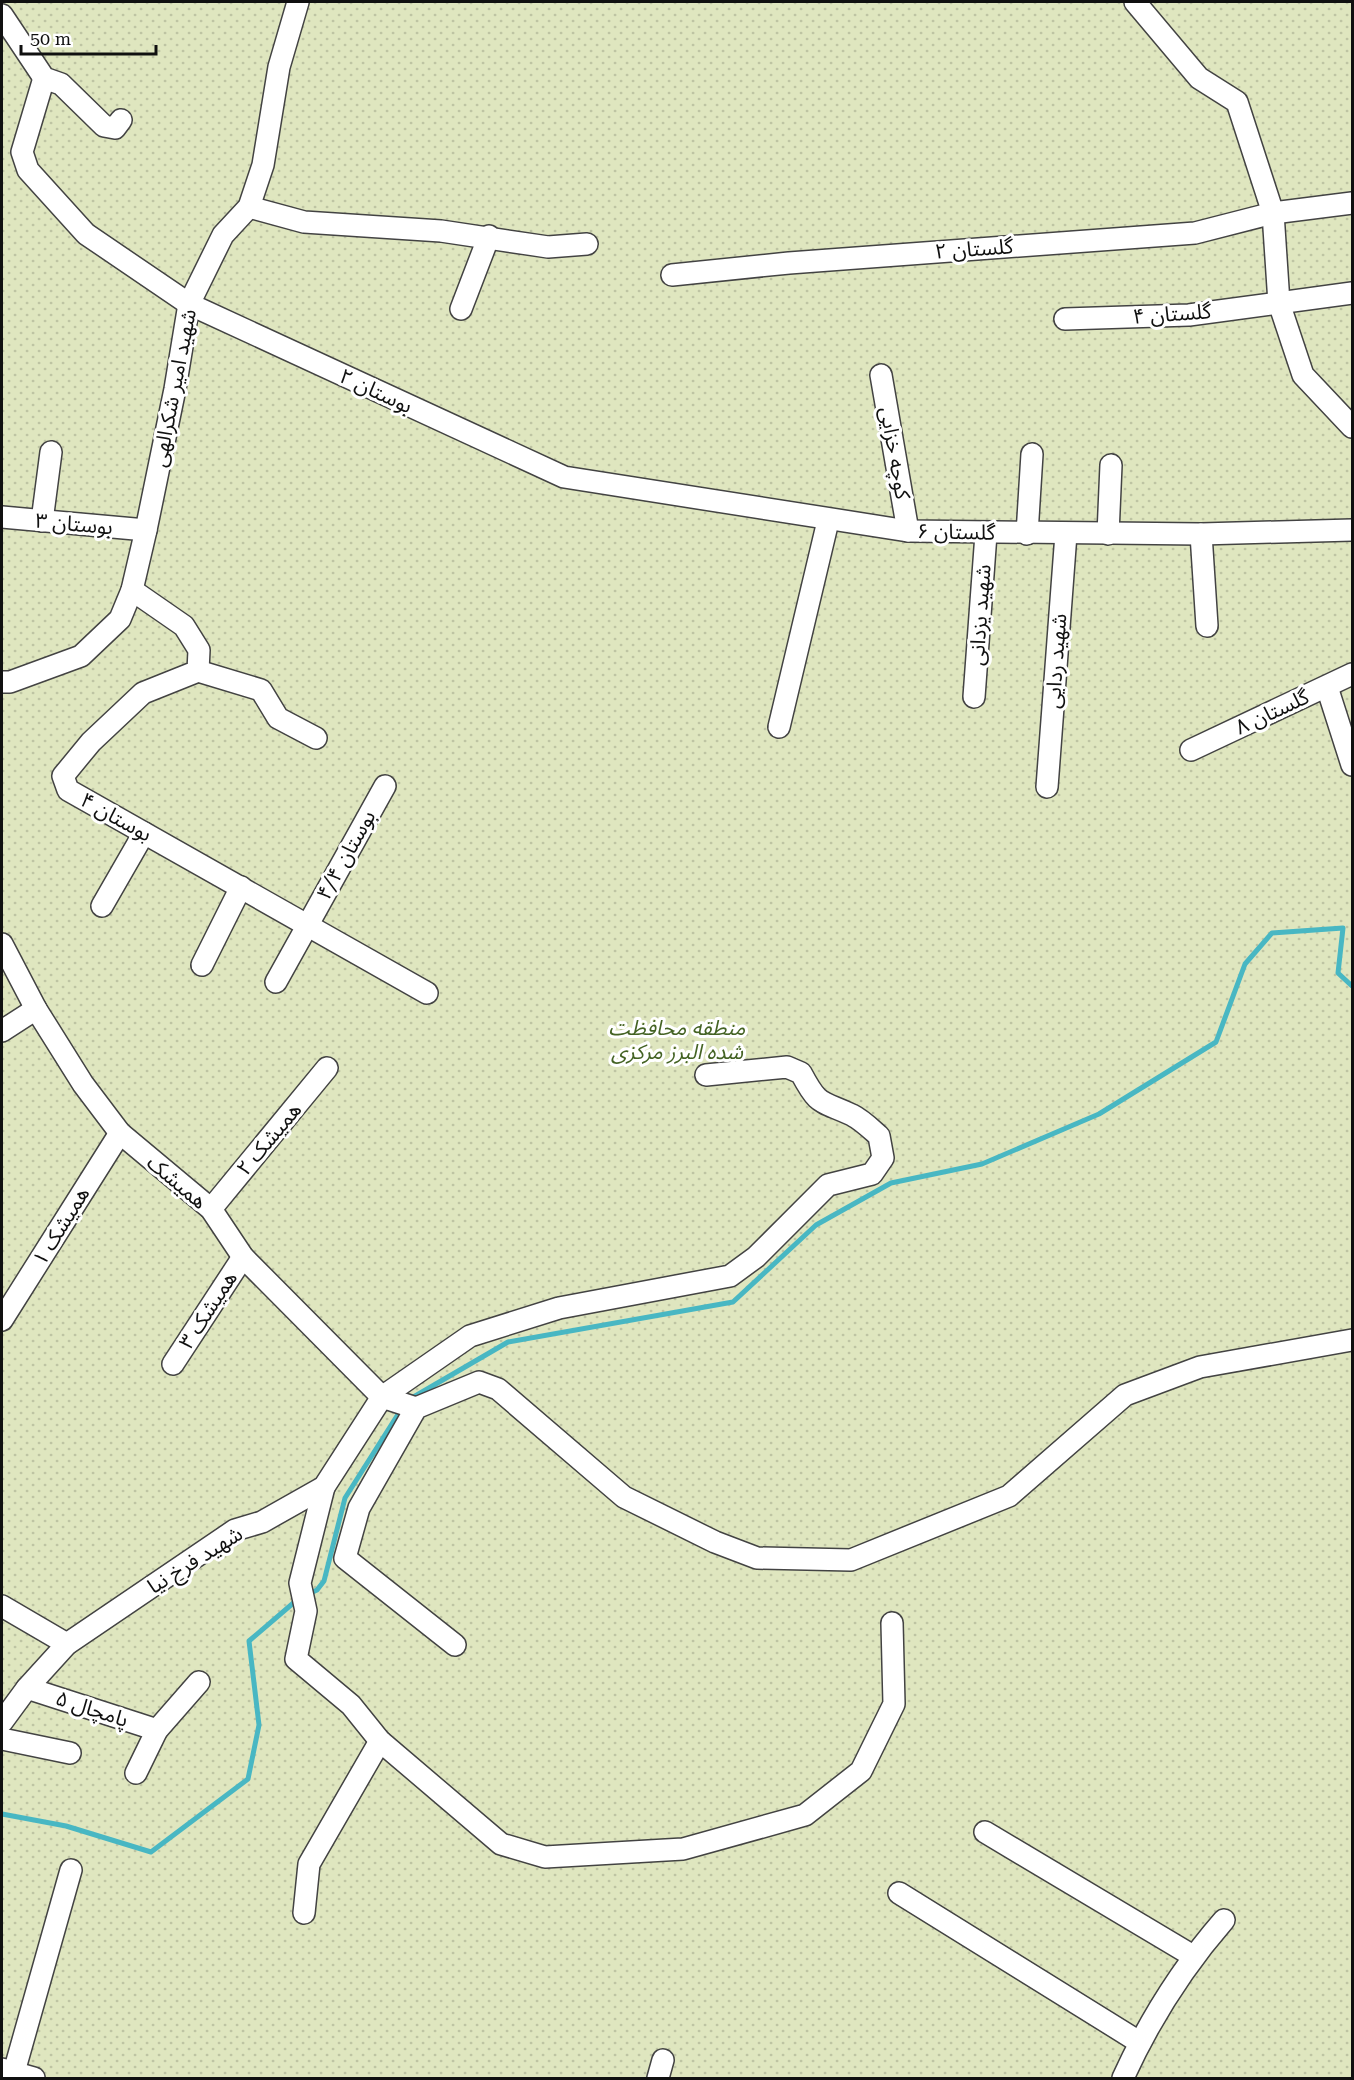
<svg xmlns="http://www.w3.org/2000/svg" width="1354" height="2080" font-family="'Roboto Serif','Noto Sans Arabic',serif">
<style>
.grass{fill:url(#grass-dots)}
.lines{fill:none;stroke-linecap:round;stroke-linejoin:round}
.stream{stroke:#48b7c3;stroke-width:5}
.minor-casing{stroke:#434343;stroke-width:24}
.minor{stroke:#fff;stroke-width:21}
.labels{text-anchor:middle;stroke-width:6;stroke-linejoin:round;paint-order:stroke}
.street-label{font-size:21px;fill:#101010;stroke:#fff}
.park-label{font-size:21px;font-style:italic;fill:#446324;stroke:#fff}
</style>
<defs>
<pattern id="grass-dots" width="8" height="8" patternUnits="userSpaceOnUse" patternTransform="scale(1.5)"><rect width="8" height="8" fill="#dfe6bf"/><path d="M2 2h.1M6 6h.1" fill="none" stroke="#bec4a3" stroke-width="1.8" stroke-linecap="round"/></pattern>
</defs>
<rect width="100%" height="100%" fill="#fef9f3"/>
<!-- grass -->
<rect class="grass" x="2" y="2" width="1350" height="2076"/>
<g class="lines">
<!-- stream -->
<g class="stream">
<polyline points="410,1399 508,1342 733,1302 816,1225 891,1183 982,1164 1099,1114 1216,1042 1245,964 1272,933 1343,928 1338,973 1352,986"/>
<polyline points="306,1595 317,1590 324,1581 345,1498 402,1408"/>
<polyline points="2,1814 66,1826 151,1852 248,1779 259,1725 249,1641 298,1599"/>
</g>
<!-- minor casing -->
<g class="minor-casing">
<g id="minor">
<polyline points="1135,2 1199,78 1237,102 1273,213 1279,303 1303,375 1352,427"/>
<polyline points="2,15 44,78 61,84 104,126 115,128 121,120"/>
<polyline points="44,78 22,152 28,170 86,234 189,304 564,477 908,531 1201,534 1352,530"/>
<polyline points="249,207 304,222 441,231 548,247 587,244"/>
<polyline points="672,275 789,263 1195,233 1273,213 1352,203"/>
<polyline points="461,309 489,236"/>
<polyline points="1065,319 1189,315 1352,293"/>
<polyline points="881,375 908,531"/>
<polyline points="2,517 146,530"/>
<polyline points="42,521 51,452"/>
<polyline points="1027,534 1032,454"/>
<polyline points="1108,534 1111,465"/>
<polyline points="1201,534 1207,626"/>
<polyline points="132,590 184,626 199,650 198,671 143,693 91,742 63,776 68,790 427,993"/>
<polyline points="198,671 261,690 278,718 316,738"/>
<polyline points="2,682 10,682 81,656 120,619 132,590 146,530 175,389 189,304 223,235 249,207 263,165 279,67 298,2"/>
<polyline points="1327,687 1352,765"/>
<polyline points="974,697 986,534"/>
<polyline points="779,727 828,521"/>
<polyline points="1191,750 1352,674"/>
<polyline points="1047,787 1066,534"/>
<polyline points="102,906 144,833"/>
<polyline points="2,944 36,1009 83,1084 120,1133 211,1209 243,1257 382,1397 416,1408"/>
<polyline points="202,965 241,887"/>
<polyline points="276,982 385,786"/>
<polyline points="2,1031 36,1009"/>
<polyline points="211,1209 327,1068"/>
<polyline points="2,1320 120,1133"/>
<polyline points="173,1364 243,1257"/>
<polyline points="324,1487 300,1583 306,1611 296,1659 351,1705 380,1741 501,1844 545,1857 683,1849 805,1815 861,1771 894,1704 892,1623"/>
<polyline points="2,1606 67,1644"/>
<polyline points="455,1645 345,1558 359,1508 416,1408 479,1382 498,1389 624,1497 715,1542 757,1558 851,1560 1009,1496 1125,1395 1200,1367 1352,1340"/>
<polyline points="27,1688 157,1730"/>
<path d="M2,1722L27,1688L67,1644L235,1530L262,1522L324,1487L382,1397L470,1336L559,1308L730,1276L756,1257L828,1185L872,1174L883,1158L879,1136C871,1129 862,1120 852,1115C820,1100 819,1107 801,1073L787,1067L706,1075"/>
<polyline points="2,1739 70,1753"/>
<polyline points="136,1773 157,1730 199,1682"/>
<polyline points="985,1832 1193,1956"/>
<polyline points="899,1893 1139,2042"/>
<polyline points="304,1913 309,1864 380,1741"/>
<polyline points="2,2069 34,2078"/>
<polyline points="14,2072 71,1870"/>
<polyline points="658,2078 663,2060"/>
<path d="M1123,2078C1149,2021 1183,1967 1224,1920"/>
</g>
</g>
<!-- minor -->
<use href="#minor" class="minor"/>
</g>
<g class="labels">
<!-- street labels -->
<g class="street-label">
<text transform="translate(974 249) rotate(-4)" y="7">گلستان ۲</text>
<text transform="translate(1172 314) rotate(-4)" y="7">گلستان ۴</text>
<text transform="translate(174 388) rotate(-79)" y="7">شهید امیر شکرالهی</text>
<text transform="translate(376 391) rotate(25)" y="7">بوستان ۲</text>
<text transform="translate(895 453) rotate(80)" y="7">کوچه خزایی</text>
<text transform="translate(74 524) rotate(5)" y="7">بوستان ۳</text>
<text transform="translate(956 532) rotate(1)" y="7">گلستان ۶</text>
<text transform="translate(980 615) rotate(-86)" y="7">شهید یزدانی</text>
<text transform="translate(1056 661) rotate(-86)" y="7">شهید ردایی</text>
<text transform="translate(1272 712) rotate(-25)" y="7">گلستان ۸</text>
<text transform="translate(116 817) rotate(29)" y="7">بوستان ۴</text>
<text transform="translate(346 855) rotate(-61)" y="7">بوستان ۴/۴</text>
<text transform="translate(269 1139) rotate(-50)" y="7">همیشک ۲</text>
<text transform="translate(177 1182) rotate(40)" y="7">همیشک</text>
<text transform="translate(61 1226) rotate(-58)" y="7">همیشک ۱</text>
<text transform="translate(208 1310) rotate(-57)" y="7">همیشک ۳</text>
<text transform="translate(195 1560) rotate(-32)" y="7">شهید فرخ نیا</text>
<text transform="translate(92 1709) rotate(18)" y="7">پامچال ۵</text>
</g>
<!-- park labels -->
<g class="park-label">
<text x="677" y="1035">منطقه محافظت<tspan x="677" dy="24">شده البرز مرکزی</tspan></text>
</g>
</g>
<!-- border -->
<rect width="1354" height="2080" fill="none" stroke="#101010" stroke-width="6"/>
<!-- scale -->
<path d="M21 45v9h135v-9" fill="none" stroke="#101010" stroke-width="3"/>
<text x="30" y="45" font-size="18" fill="#101010" stroke="#ffffff" stroke-width="4.5" paint-order="stroke">50 m</text>
</svg>
